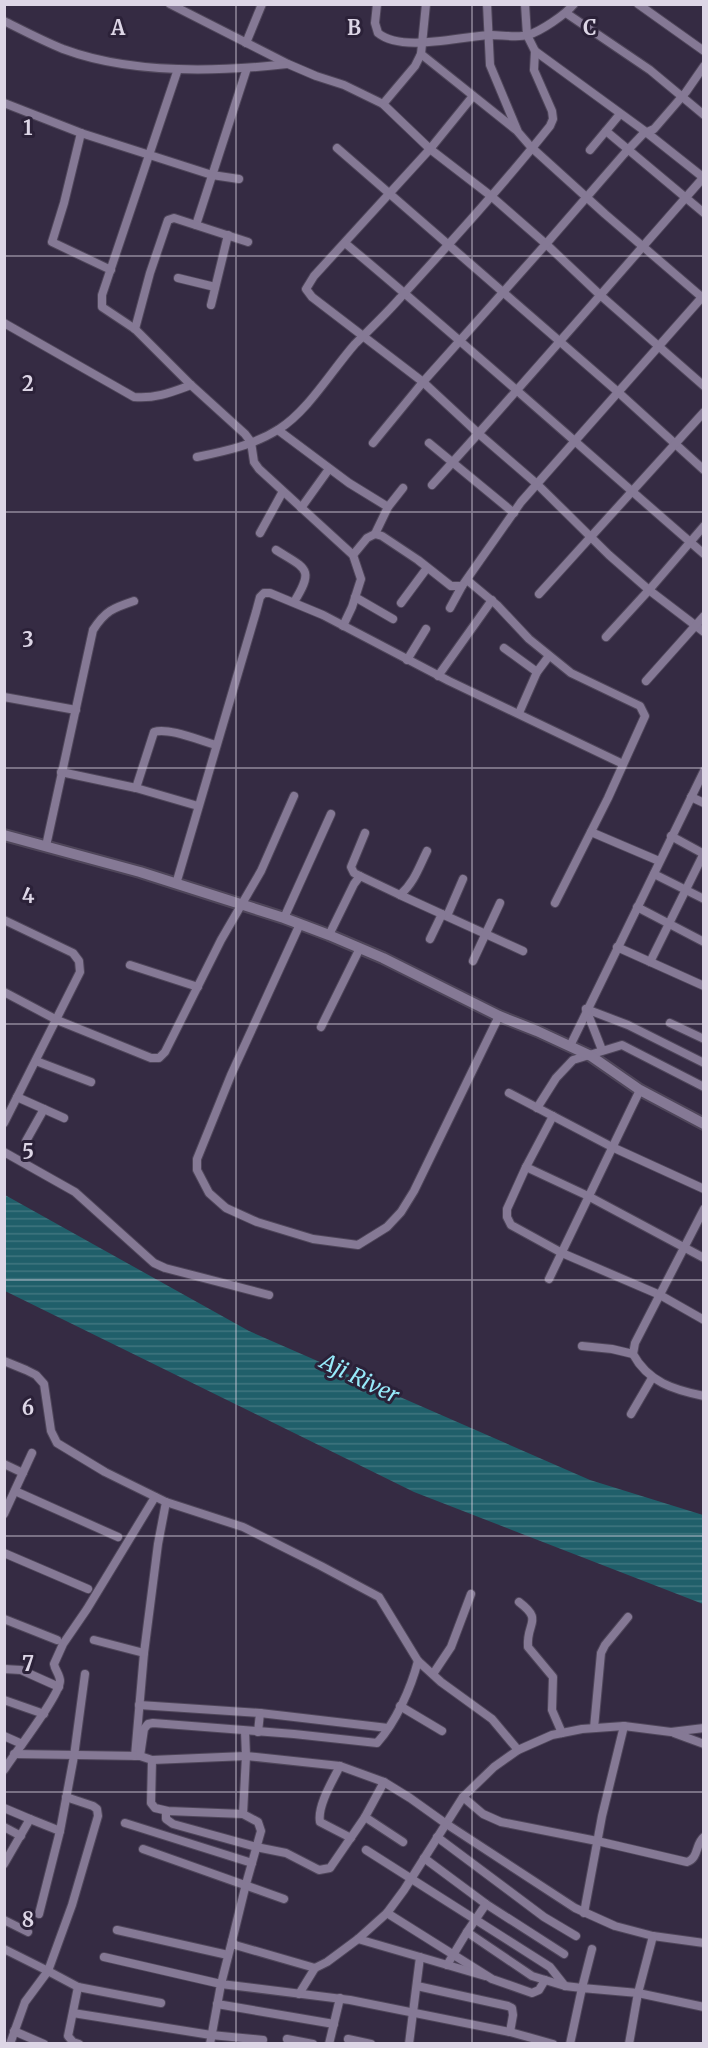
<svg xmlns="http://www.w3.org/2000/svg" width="708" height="2048" font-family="Merriweather,serif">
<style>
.water{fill:url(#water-rules)}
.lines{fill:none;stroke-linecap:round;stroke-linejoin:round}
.street-casing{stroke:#4f465a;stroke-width:10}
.secondary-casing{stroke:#4f465a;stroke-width:14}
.street{stroke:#857995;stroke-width:8}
.secondary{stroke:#857995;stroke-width:10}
.grid{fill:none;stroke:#ddd6e6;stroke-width:1.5;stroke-opacity:0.55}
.labels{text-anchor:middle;stroke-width:6;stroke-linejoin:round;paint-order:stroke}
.water-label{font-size:22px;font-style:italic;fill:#97eafa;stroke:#2b2138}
.grid-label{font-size:20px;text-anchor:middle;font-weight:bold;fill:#ddd6e6;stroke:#2b2138;stroke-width:6;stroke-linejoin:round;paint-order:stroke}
</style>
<defs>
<pattern id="water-rules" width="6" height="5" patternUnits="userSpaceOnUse" patternTransform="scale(1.5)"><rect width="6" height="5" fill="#205f6a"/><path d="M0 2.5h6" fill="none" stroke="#40757f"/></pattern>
</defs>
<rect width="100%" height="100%" fill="#352b43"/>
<!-- water -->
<polygon class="water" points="5,1195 249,1331 590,1480 703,1515 703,1604 414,1492 5,1291"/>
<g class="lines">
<!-- street casing -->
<g class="street-casing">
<g id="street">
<polyline points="170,4 288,64 316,76 344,85 383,104 430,149 491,196 546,244 599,294 704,386"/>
<path d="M377,4L375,23L378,33C402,53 461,36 491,35C502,35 517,38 528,35C541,31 565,15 574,4"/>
<polyline points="487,4 490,65 518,132 531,147 605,214 704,299"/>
<polyline points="638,4 704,51"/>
<polyline points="566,13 650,70 704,115"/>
<path d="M4,21C24,31 43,41 63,49C130,74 216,72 287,64"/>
<polyline points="246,43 262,4"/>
<polyline points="535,51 646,132 704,178"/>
<polyline points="421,54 516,130"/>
<polyline points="178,69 102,295 102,307 135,329 191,385 245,434 251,442 254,462 259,469 353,555 361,579 352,607 343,626"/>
<polyline points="473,96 430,149 314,276 306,289 312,297 423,382 479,434 537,484 609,555 649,590 704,632"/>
<polyline points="4,103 81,133 212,175 239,179"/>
<polyline points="383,104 415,66 421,54 426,4"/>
<polyline points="606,131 704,213"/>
<polyline points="81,133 64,203 52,242 111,270"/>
<polyline points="337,148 618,392 704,470"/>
<polyline points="590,150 620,114"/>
<polyline points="196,225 247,68"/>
<path d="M345,243C466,344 584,450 704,554"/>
<polyline points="178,278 215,287"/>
<polyline points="211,305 228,235"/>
<path d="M4,323L134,397C155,399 172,392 191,385"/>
<polyline points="135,329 150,273 168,220 174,218 248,242"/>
<polyline points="278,430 349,483 388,507 375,534"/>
<polyline points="373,443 423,382 546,244 624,154 643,134 654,129 686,92 704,66"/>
<polyline points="429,443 514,513"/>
<path d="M197,457C226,451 254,445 279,429C308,411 332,370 355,344C370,329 386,314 400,298C451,242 503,185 550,126L553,119L552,111L534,70L535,51L527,35L525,4"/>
<path d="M432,485C524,384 613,280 703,178"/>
<polyline points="388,507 403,488"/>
<polyline points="301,508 329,469"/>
<polyline points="260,533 282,493"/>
<path d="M276,550C306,569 315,568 294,602"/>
<polyline points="353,555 367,538 375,534 382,536 418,560 451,586 462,586 521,502 704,295"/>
<polyline points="467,580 497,605 529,639 571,673 640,706 645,716 608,798 555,903"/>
<polyline points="539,594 704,412"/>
<polyline points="355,597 393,619"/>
<polyline points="401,603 427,568"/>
<polyline points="450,608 462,586"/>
<polyline points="606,637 649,590 704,526"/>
<polyline points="504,648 537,672"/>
<polyline points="407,660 426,629"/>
<polyline points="438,676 492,600"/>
<polyline points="646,681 704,616"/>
<polyline points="4,697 76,710"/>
<polyline points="519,713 537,672 549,656"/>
<polyline points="61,772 136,788 198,806"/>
<path d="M136,788L154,732C168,727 201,741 216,745"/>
<polyline points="691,797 704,803"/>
<polyline points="591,832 659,861"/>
<polyline points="671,836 704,854"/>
<path d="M46,846L93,630C105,611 113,608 134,601"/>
<polyline points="654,874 704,899"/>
<polyline points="360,876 354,873 351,867 365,833"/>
<polyline points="176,884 256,612 260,597 264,593 270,593 323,615 449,681 623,764"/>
<polyline points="400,895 523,951"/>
<polyline points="637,907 704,942"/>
<polyline points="447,916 463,879"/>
<polyline points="284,918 331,814"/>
<polyline points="4,920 73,953 79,961 80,972 4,1123"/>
<polyline points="300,924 231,1075 197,1159 197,1170 209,1193 226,1208 257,1222 313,1239 358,1245 387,1227 401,1212 414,1191 499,1016"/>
<path d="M329,935L354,884L360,876L400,895C414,883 419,867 427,851"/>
<polyline points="430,939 442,914"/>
<polyline points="617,947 704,986"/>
<polyline points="473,961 500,903"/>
<polyline points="650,962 704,853"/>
<polyline points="130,965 198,987"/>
<polyline points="4,992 57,1020 151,1058 159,1058 165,1052 221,940 261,871 294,796"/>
<polyline points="586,1009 628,1025 704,1063"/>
<polyline points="586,1009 602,1050"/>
<polyline points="670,1023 704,1039"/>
<polyline points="321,1027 360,948"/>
<polyline points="570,1046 704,771"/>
<polyline points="36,1061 91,1082"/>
<polyline points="509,1093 612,1147 704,1189"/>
<polyline points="17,1097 64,1118"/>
<polyline points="537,1108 556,1078 573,1060 622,1045 704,1087"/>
<polyline points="553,1116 526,1167 507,1209 507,1217 511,1225 562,1253 660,1295 704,1320"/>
<polyline points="26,1141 44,1109"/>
<polyline points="4,1152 75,1192 154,1263 165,1268 269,1295"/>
<polyline points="526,1167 588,1196 704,1258"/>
<path d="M704,1209L635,1343L633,1354C648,1382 674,1390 704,1396"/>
<polyline points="549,1279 640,1090"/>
<polyline points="582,1346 612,1349 633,1354"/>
<polyline points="4,1361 26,1370 36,1375 44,1384 51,1431 57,1443 105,1472 166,1502 158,1544 144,1653 135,1756"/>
<polyline points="631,1414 652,1378"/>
<polyline points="4,1464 23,1473"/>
<polyline points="15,1491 118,1537"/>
<polyline points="166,1502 243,1527 321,1566 379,1597 418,1661 441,1682 492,1719 518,1750"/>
<polyline points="4,1514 32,1453"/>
<polyline points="4,1553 88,1589"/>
<path d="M519,1602C544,1621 526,1622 528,1647L553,1677L552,1710L562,1733"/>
<polyline points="4,1619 57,1640"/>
<polyline points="94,1640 144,1653"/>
<polyline points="4,1669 21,1670 59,1687"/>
<polyline points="433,1674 451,1647 471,1594"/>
<polyline points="4,1700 44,1714"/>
<polyline points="139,1705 260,1713 258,1732"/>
<polyline points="400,1706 442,1731"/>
<polyline points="260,1713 388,1728"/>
<polyline points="594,1728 601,1653 605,1645 628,1617"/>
<polyline points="245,1731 246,1756 243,1814 258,1822 261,1831 246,1884 232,1941 235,1945 315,1968 327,1962 358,1939 387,1913 404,1890 463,1797 494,1767 518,1750 552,1735 582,1729 624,1726 671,1732 704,1728"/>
<polyline points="674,1733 704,1744"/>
<polyline points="4,1736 22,1744"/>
<polyline points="14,1754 140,1756 152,1760 246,1756 340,1766 384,1782 410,1798 445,1823 575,1908 615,1926 653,1936 704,1943"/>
<path d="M140,1756L144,1729L148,1724L153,1723L294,1734L377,1743C396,1722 411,1688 418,1661"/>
<polyline points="152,1760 151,1803 155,1808 168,1811 243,1814"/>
<path d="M340,1766C333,1780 317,1806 320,1822L351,1838"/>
<path d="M4,1770C14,1754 60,1695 60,1681C60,1675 55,1670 54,1664L63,1644L87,1609L155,1497"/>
<polyline points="384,1782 365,1817 403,1842"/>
<path d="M463,1797L483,1814L501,1822L597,1841L687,1862C699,1858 695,1844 704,1837"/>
<polyline points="4,1808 30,1819 4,1864"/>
<polyline points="166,1811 166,1819 173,1824 256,1847 286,1853 319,1870 330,1868 365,1817"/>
<polyline points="30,1819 60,1831 39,1914"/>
<polyline points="125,1823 252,1863"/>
<polyline points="4,1827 21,1836"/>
<polyline points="60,1831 74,1756 85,1674"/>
<polyline points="437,1837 544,1917 576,1936"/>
<polyline points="143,1849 284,1899"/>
<polyline points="366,1850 550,1967 565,1986"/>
<polyline points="424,1858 486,1904 564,1954"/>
<polyline points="486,1904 467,1932 532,1976 565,1986 582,1988 592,1949"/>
<polyline points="387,1913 492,1979 532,1993 539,1990 545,1980"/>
<polyline points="584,1913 602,1816 624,1726"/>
<polyline points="4,1920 28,1932"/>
<polyline points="117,1930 228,1955"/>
<polyline points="358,1939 420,1957 409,2044"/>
<polyline points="232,1941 221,1984 350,2000 510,2032 553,2044"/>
<polyline points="4,1949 48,1971 72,1905 98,1816 97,1809 93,1806 66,1797"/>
<polyline points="104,1957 221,1984 210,2044"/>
<polyline points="420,1957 485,1976"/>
<polyline points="447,1965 467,1932"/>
<polyline points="417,1986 508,2006 512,2008 513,2015 510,2032"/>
<polyline points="78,1987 68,2036 73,2042 79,2044"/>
<polyline points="299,1994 315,1968"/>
<polyline points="217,2004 334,2024"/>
<polyline points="73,2013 211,2035 263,2040"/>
<polyline points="14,2031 44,2044"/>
<polyline points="287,2039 313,2044"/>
<polyline points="348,2039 371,2044"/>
<polyline points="10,2044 25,2002 48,1971 78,1987 161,2003"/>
<polyline points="329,2044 340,1998"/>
<polyline points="570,2044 582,1988 638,1993 704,2007"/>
<polyline points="629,2044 638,1993 653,1936"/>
</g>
</g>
<!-- secondary casing -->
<g class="secondary-casing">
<polyline id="secondary" points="4,835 140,872 284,918 329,935 383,958 499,1016 537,1031 591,1056 640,1090 704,1124"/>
</g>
<!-- street -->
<use href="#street" class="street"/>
<!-- secondary -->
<use href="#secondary" class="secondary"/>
</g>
<!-- grid -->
<path class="grid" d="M236,4V2044M472,4V2044M4,256H704M4,512H704M4,768H704M4,1024H704M4,1280H704M4,1536H704M4,1792H704"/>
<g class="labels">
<!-- water labels -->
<g class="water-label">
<text transform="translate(360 1378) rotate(26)" y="8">Aji River</text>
</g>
</g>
<g class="grid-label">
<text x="118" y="35">A</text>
<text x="354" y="35">B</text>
<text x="590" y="35">C</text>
<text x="28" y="135">1</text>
<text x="28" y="391">2</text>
<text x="28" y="647">3</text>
<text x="28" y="903">4</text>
<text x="28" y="1159">5</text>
<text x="28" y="1415">6</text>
<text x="28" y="1671">7</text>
<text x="28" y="1927">8</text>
</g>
<!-- border -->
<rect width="708" height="2048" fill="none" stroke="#ddd6e6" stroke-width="12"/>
</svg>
